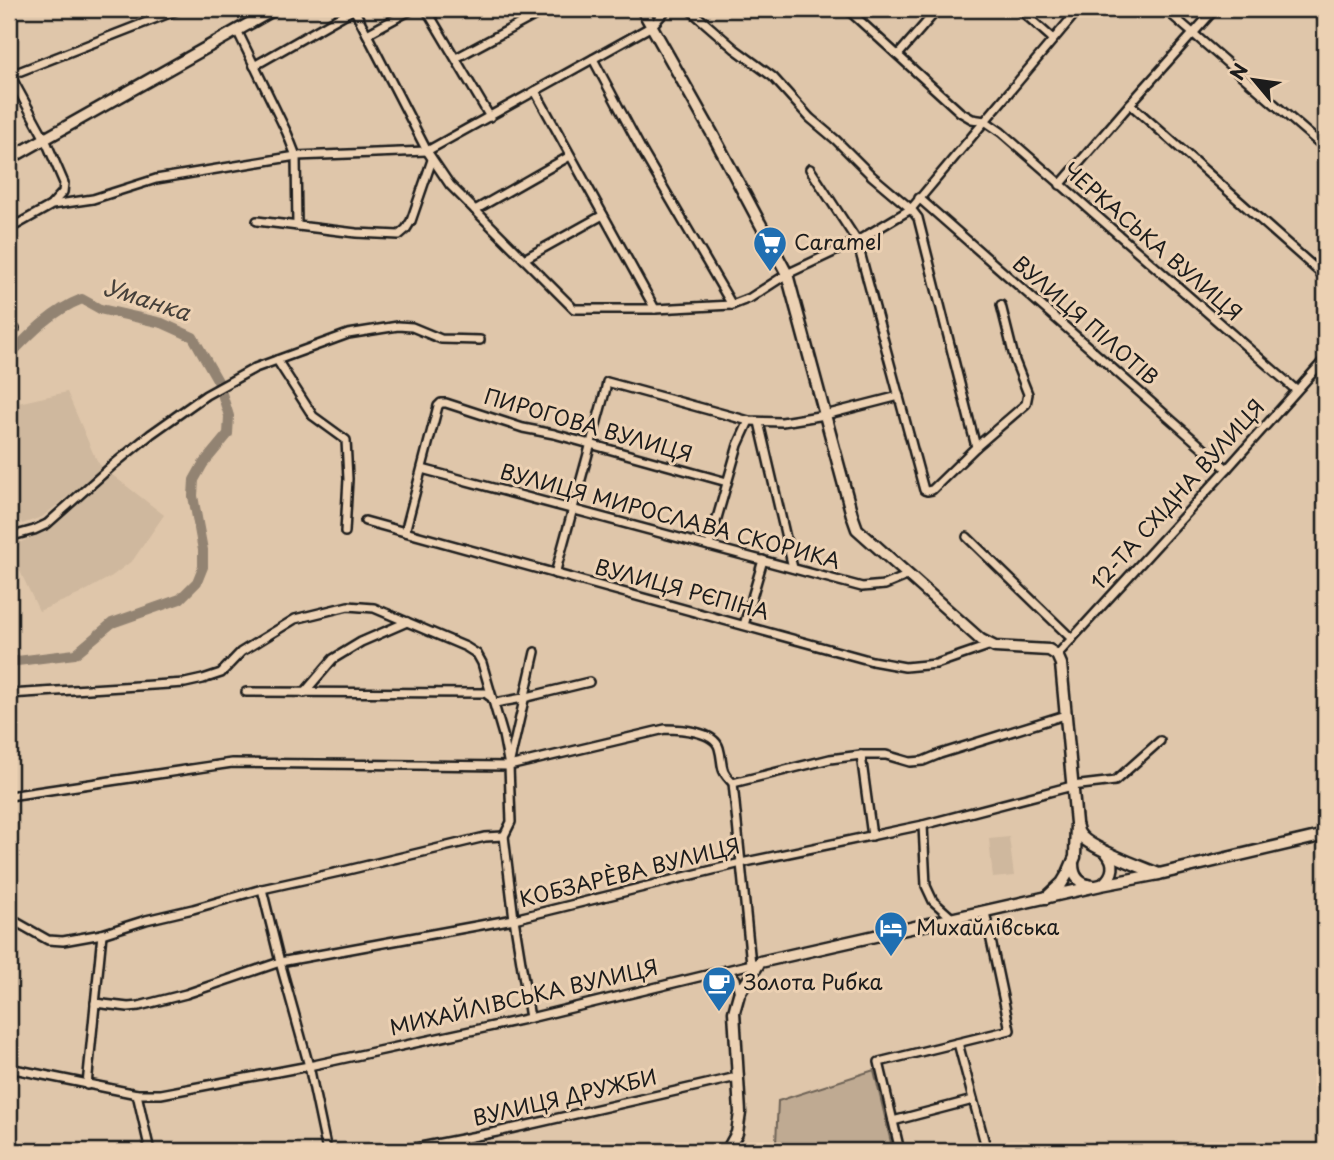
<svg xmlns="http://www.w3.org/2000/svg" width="1334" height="1160" font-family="'Playpen Sans',sans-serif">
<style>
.built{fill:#cfb89e}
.green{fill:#bfaa92;stroke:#6e6357;stroke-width:2}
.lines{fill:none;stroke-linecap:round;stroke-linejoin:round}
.river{stroke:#928372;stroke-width:10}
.minor-casing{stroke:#1c1c1c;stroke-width:12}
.secondary-casing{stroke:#1c1c1c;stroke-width:15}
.minor{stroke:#ecd1b3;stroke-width:7}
.secondary{stroke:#ecd1b3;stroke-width:10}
.labels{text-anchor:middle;stroke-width:6;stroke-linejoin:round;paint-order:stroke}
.street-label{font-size:21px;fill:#1c1c1c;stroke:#ecd1b3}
.poi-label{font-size:21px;fill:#1c1c1c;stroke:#ecd1b3;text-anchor:start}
.water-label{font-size:23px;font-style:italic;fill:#45403a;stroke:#ecd1b3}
</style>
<rect width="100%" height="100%" fill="#dfc6aa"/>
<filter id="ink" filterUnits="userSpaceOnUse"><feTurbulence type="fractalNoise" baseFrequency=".0143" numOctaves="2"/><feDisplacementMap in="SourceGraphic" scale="14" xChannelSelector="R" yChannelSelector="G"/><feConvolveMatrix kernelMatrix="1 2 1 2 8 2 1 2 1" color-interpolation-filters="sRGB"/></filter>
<g filter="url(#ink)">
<!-- built -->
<g class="built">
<polygon points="67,392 93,453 102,469 42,517 22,524 9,497 9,405"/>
<polygon points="111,474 164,515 133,560 112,576 78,595 39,611 9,548 54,526"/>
<polygon points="1009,837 1014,876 993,878 989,839"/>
</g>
<!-- green -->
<polygon class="green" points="874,1070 893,1151 778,1151 776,1143 778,1101"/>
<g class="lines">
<!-- river -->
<path class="river" d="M9,356C30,334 53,310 82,299L100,309L162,323L193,337L218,381L229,416L228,434L203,464L194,480L193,496L203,550V567L197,582L180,599L112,623L75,654L9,662"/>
<!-- minor casing -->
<g class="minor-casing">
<g id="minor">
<polyline points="426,9 490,117"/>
<polyline points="689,9 735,49 773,77 810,118 836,140 872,176 911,209 918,218 976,447"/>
<polyline points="847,9 960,112 972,119 985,121 1001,132 1296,390"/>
<polyline points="1019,9 1053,39"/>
<polyline points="1165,9 1325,148"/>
<polyline points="1313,9 1325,20"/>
<polyline points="237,30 287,133 296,156 297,226"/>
<polyline points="367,34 413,9"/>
<polyline points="898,55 938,9"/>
<polyline points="456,58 547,9"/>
<polyline points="593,59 641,149 732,305"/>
<polyline points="254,66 354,9 427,151 450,185 574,309 655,309 732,305 750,298 787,274 857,241 911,209 1079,9"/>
<polyline points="9,73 45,139 64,183 63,192 52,204"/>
<polyline points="9,74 21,71 180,9"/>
<polyline points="535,91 655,309"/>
<polyline points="1130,104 1325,277"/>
<polyline points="810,169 857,241 924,490 927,491 932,490 976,447 1026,404 1028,394 1015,361 1001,305"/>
<polyline points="1060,185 1130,104 1215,9"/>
<polyline points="919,198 1227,469"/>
<polyline points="475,210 570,156"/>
<polyline points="257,221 356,233 399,235 406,229 411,221 432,160"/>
<polyline points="9,229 52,205 93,199 156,179 296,156 427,151 652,26 667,9"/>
<polyline points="524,259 603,215"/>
<polyline points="9,334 15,329"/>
<polyline points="277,360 313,416 346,440 348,479 345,532"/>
<polyline points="759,422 793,568"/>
<polyline points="422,469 862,587 885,585 909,575"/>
<polyline points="365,521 872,661 905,667 936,664 991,645"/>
<polyline points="405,532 438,406 441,403 446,403 523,428 554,434 727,482"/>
<polyline points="9,537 34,530 47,524 113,465 151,434 206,395 255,368 348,334 398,326 412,327 441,339 480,340"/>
<polyline points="967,537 1072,639"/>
<polyline points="709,546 738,445 749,421"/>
<polyline points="555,574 605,392 607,382 749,421 782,422 825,415 899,396"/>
<polyline points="744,625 763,560"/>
<polyline points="1057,655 1227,469 1325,359"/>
<polyline points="246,692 485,693 492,698"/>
<polyline points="304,693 333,659 361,642 407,622"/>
<polyline points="9,694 185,683 203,679 221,673 241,652 295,619 348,606 374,608 466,647 477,654 482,663 503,735 509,766 511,822 504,836 514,919 530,1018"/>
<polyline points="495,703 523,698 589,682"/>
<polyline points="861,755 872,836"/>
<polyline points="510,761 535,652"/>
<polyline points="733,783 830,759 861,755 886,755 910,762 923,761 940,754 1065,715"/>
<polyline points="733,783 751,964"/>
<path d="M9,796L232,763L509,766L665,729C680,729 714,731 719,748C724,765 718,769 733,783"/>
<polyline points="923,825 926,886 933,901 953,919"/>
<polyline points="262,889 280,962 309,1066 327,1151"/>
<polyline points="9,918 48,940 63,941 102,934 146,920 193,909 262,889 348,870 485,837 504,836"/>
<polyline points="727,970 736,979 739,994"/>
<polyline points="95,1003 128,1007 139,1006 186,994 280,962 514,919 741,863 923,825 1072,786 1115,781 1160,741"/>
<polyline points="958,1043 987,1151"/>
<polyline points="9,1068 137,1094 161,1094 309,1066 530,1018 760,962"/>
<polyline points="87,1085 102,934"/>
<polyline points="137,1094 150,1151"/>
<polyline points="893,1121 973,1100"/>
<polyline points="400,1151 497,1132 737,1077"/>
<polyline points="900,1151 879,1062 1010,1030 985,912"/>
</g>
</g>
<!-- secondary casing -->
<g class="secondary-casing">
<g id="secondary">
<polyline points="642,9 713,135 787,274 852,515 857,529 981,640 995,647 1049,650 1057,655 1061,664 1076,823 1075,857 1068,873 1062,883 1046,898"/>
<polyline points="9,159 275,9"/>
<path d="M1077,827C1078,832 1078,832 1082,837C1093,849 1141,867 1159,874"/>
<path d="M1073,864C1073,877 1081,885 1093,886"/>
<path d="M1103,884C1114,875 1116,863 1106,852"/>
<polyline points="727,1151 737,1133 740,1113 734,1012 739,994 760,962 1101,885 1159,874 1325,835"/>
</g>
</g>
<!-- minor -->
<use href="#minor" class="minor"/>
<!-- secondary -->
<use href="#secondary" class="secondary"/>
</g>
</g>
<!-- icons -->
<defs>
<g id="supermarket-pin" transform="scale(1.75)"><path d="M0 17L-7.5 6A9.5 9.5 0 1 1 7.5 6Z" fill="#1f6fb2" stroke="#ecd1b3"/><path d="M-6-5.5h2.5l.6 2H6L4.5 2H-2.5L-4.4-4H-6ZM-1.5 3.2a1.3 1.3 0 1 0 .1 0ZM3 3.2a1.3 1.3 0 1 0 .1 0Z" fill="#fff"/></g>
<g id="hotel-pin" transform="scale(1.75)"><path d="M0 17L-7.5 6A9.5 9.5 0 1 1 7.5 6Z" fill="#1f6fb2" stroke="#ecd1b3"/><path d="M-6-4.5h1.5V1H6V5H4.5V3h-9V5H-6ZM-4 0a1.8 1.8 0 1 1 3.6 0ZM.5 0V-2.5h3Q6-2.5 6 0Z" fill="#fff"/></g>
<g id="cafe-pin" transform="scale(1.75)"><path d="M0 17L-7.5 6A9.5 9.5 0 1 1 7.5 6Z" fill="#1f6fb2" stroke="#ecd1b3"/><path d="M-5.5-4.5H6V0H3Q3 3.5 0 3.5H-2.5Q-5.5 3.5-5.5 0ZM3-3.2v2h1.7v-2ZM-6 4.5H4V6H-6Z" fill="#fff"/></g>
</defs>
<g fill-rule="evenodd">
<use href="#supermarket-pin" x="770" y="243"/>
<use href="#hotel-pin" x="891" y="928"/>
<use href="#cafe-pin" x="719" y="983"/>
</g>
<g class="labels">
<!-- street labels -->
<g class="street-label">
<text transform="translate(1152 242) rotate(41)" y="7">ЧЕРКАСЬКА ВУЛИЦЯ</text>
<text transform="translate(1085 321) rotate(41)" y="7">ВУЛИЦЯ ПІЛОТІВ</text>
<text transform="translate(588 426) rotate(16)" y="7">ПИРОГОВА ВУЛИЦЯ</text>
<text transform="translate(1178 495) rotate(-48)" y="7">12-ТА СХІДНА ВУЛИЦЯ</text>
<text transform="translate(670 517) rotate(15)" y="7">ВУЛИЦЯ МИРОСЛАВА СКОРИКА</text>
<text transform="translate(682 590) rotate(15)" y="7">ВУЛИЦЯ РЄПІНА</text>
<text transform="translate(630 873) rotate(-14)" y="7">КОБЗАРÈВА ВУЛИЦЯ</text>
<text transform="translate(524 998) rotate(-13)" y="7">МИХАЙЛІВСЬКА ВУЛИЦЯ</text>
<text transform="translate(565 1098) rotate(-13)" y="7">ВУЛИЦЯ ДРУЖБИ</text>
</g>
<!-- poi labels -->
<g class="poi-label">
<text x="794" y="250">Caramel</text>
<text x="916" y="935">Михайлівська</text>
<text x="744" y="990">Золота Рибка</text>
</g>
<!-- water labels -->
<g class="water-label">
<text transform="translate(147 300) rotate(18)" y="8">Уманка</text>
</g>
</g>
<!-- margin -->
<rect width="1334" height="1160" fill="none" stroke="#ecd1b3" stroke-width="35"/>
<rect x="18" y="18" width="1299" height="1125" fill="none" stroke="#1c1c1c" stroke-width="2.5" filter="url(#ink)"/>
<!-- north arrow -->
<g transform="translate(1254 80) rotate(299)" stroke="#ecd1b3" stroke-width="5" paint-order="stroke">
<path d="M0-5L12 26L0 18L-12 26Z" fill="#1c1c1c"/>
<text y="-10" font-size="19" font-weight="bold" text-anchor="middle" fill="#1c1c1c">N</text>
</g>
</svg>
